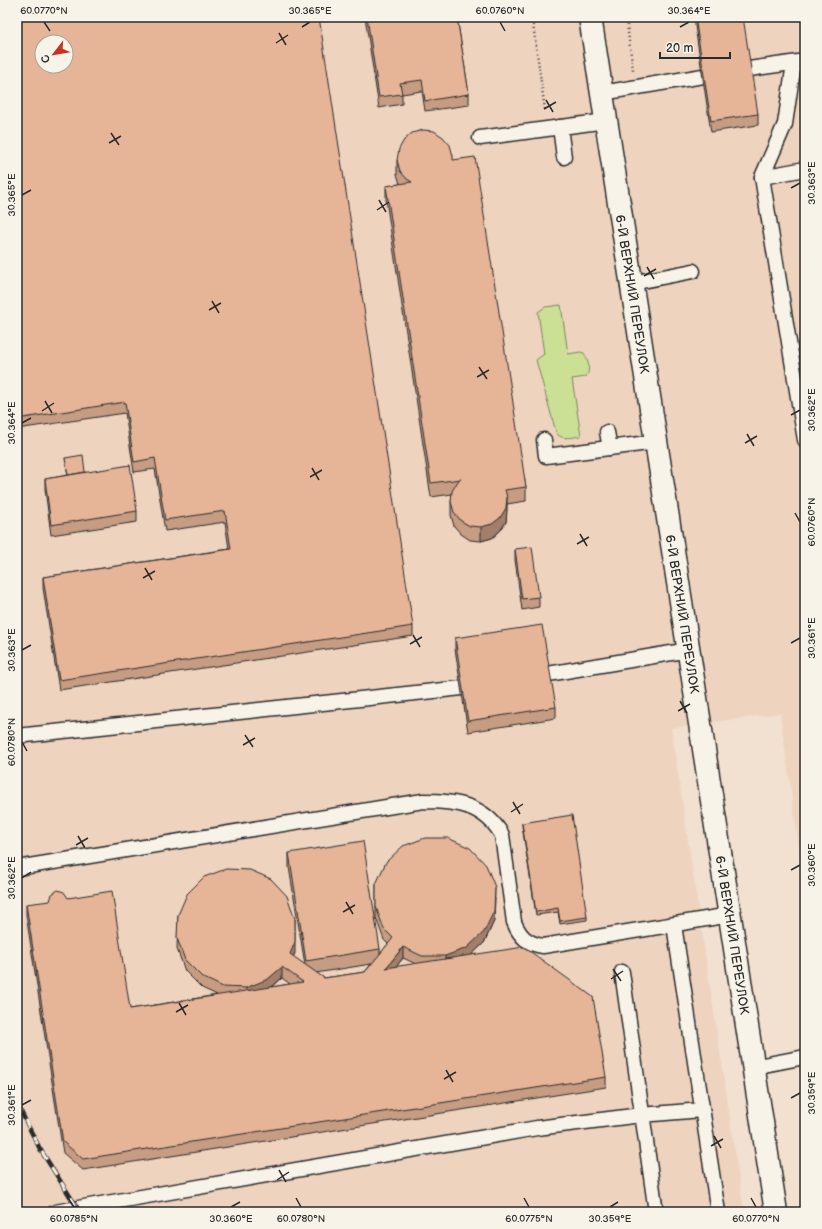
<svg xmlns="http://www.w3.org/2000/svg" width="822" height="1229" font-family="'Balsamiq Sans',sans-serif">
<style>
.built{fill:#eed3bf;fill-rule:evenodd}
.green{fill:#cbe095;stroke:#7b8660}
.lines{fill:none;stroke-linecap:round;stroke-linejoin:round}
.service-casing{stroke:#2b2b2b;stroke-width:17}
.minor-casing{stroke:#2b2b2b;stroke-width:25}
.path{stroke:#2b2b2b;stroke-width:2.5;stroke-dasharray:1 3;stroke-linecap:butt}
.service{stroke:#f7f3e8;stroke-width:14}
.minor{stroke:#f7f3e8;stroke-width:22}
.rail-casing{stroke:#2b2b2b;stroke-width:4.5}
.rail{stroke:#f7f3e8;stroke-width:3;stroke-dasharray:9;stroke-linecap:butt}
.wall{fill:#c69c83;stroke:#2b2b2b;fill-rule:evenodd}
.shaded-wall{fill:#a17f6a;stroke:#2b2b2b}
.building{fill:#e6b598;stroke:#2b2b2b;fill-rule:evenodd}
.ticks{fill:none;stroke:#2b2b2b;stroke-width:1.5}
.labels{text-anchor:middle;stroke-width:3;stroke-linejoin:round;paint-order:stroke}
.street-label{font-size:13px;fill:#2b2b2b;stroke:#f7f3e8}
.neatline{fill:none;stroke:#2b2b2b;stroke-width:1.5}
.ticks-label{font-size:10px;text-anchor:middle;fill:#2b2b2b}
</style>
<rect width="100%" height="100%" fill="#f2e0d0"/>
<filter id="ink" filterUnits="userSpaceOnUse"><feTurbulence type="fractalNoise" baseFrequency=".025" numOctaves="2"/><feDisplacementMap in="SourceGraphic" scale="8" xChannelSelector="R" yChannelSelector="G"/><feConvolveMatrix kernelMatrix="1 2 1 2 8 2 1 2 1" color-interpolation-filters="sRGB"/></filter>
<g filter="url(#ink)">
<!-- built -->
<path class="built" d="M17,17H805V890L780,713L671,728L744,1212H17ZM42,42H66V66H42Z"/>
<!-- green -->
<path class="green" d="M561,305L568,354L580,352L584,353C588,360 591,370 586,377L572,379L581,436C573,437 560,441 556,432L536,360L544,354L538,312L545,307Z"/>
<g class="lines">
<!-- service casing -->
<g class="service-casing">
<g id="service">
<polyline points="794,63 785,124 762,177 805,440"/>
<polyline points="749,69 805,61"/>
<polyline points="602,93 703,76"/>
<polyline points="560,127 564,157"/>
<polyline points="480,138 606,121"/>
<polyline points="762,177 805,169"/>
<polyline points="632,283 693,271"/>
<polyline points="607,432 610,448"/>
<polyline points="544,440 546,456 656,442"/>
<polyline points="548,674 689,650"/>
<polyline points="17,736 462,688"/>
<path d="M17,868L423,801C455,801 484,804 502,835L514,922C520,937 528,944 543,946L730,915"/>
<polyline points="674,925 718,1212"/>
<polyline points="622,972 656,1212"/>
<polyline points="753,1067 805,1057"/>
<polyline points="55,1212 537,1128 641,1115 702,1110"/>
</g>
</g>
<!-- minor casing -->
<g class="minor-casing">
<polyline id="minor" points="590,17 776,1212"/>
</g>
<!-- path -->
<g class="path">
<polyline points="532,17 545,110"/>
<polyline points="626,17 633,70"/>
</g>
<!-- service -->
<use href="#service" class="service"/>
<!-- minor -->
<use href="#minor" class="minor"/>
<!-- rail casing -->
<g class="rail-casing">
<polyline id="rail" points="17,1104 40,1149 80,1212"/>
</g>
<!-- rail -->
<use href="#rail" class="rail"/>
</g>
<!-- wall -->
<g class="wall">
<polygon points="17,17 413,626 413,636 59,690 43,588 43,577 229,549 225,522 165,531 155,469 134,472 125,413 17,429"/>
<polygon points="365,17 457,17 469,94 469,105 425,111 422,91 402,94 402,104 379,108"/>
<polygon points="695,17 758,114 758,125 711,132 695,26"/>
<polygon points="397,160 453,160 526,487 526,501 507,504 506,522 500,531 492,538 481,541 470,540 461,534 454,526 451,515 451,502 452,494 431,497 386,200 386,186 400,184 397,174"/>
<polygon points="65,458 137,511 137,522 51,535 45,489 45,479 68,475"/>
<polygon points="515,549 539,597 539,607 522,610 515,560"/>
<polygon points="455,638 556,707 556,718 468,732 455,649"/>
<polygon points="522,823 587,917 587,920 560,924 558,912 536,915 522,826"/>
<path d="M289,853L380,949V954L388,944L384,940L376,918V884L495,898L494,921L484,943L471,955L606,1077V1087L83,1170L63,1153L26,915V904L130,1009L217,995L202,988L185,971L177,949L178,915L295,953L293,957L305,965L289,867ZM403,958L416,964L396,967ZM371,964L365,972L324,978L316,973ZM282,978L290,984L272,987Z"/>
</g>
<!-- shaded-wall -->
<g class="shaded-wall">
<polygon points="507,497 507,511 506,522 500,531 492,538 481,541 481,527"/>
<polygon points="495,887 494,921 484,943 467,959 445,967 445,956"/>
<polygon points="295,919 295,953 290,965 290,954"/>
<polygon points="403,947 403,958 386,979 386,968"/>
<polygon points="282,967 282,978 268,990 246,998 246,988"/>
</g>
<!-- building -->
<g class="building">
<path d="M17,17H319L413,626L59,680L43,577L231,549L225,511L165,520L155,458L134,462L125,402L17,419ZM42,42H66V66H42Z"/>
<polygon points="367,17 457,17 469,94 425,101 422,80 400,83 402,94 379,97"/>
<polygon points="695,17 743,17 758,114 711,121"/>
<polygon points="423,130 434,131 443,137 450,145 453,156 453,160 475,157 526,487 505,490 507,497 506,508 500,518 492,524 481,527 470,526 461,521 454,512 451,502 452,491 458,481 461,479 431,483 386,186 412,182 407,179 400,171 397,160 399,149 404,140 412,133"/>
<polygon points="83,455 85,472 68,475 65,458"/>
<polygon points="130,465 137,511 51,525 45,479"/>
<polygon points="532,547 539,597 522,599 515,549"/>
<polygon points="542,625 556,707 468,721 455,638"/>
<polygon points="572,815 587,917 560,921 558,908 536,912 522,823"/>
<polygon points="425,838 448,838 470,848 486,865 495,887 494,911 484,932 467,948 445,956 422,956 403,947 386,968 524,947 593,997 606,1077 83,1159 63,1142 26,904 50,901 52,894 58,890 64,892 68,898 112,891 130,1009 303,982 282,967 268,979 246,988 223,987 202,977 185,960 177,938 178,915 187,894 204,877 226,869 250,870 271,879 287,896 295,919 295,942 290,954 324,978 365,972 393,938 384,929 376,907 376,884 386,862 403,846"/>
<polygon points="363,841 380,949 306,961 289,853"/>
</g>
</g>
<!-- ticks -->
<path class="ticks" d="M44,22L50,31M500,22L505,31M302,27L310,22M680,27L689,22M279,33L286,45M276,43L288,35M546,100L553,112M544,109L556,102M111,133L119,145M109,143L121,136M791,188L800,183M22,195L31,190M379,200L386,212M377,210L389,202M647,267L654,279M644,276L656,269M212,301L219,313M209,310L221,303M479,367L487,379M477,377L489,370M45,401L52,413M42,411L54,403M791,415L800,410M22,423L31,418M747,434L754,446M745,443L757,436M312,468L319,480M310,477L322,470M795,513L800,522M580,534L587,546M577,544L589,537M145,568L152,580M143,578L155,571M413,635L420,647M791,643L800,638M410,644L422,637M22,650L31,645M680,701L687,713M678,711L690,704M245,735L253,747M22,742L27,751M243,745L255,738M513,802L520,814M511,812L523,804M78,836L85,848M76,845L88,838M791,870L800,865M22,878L31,872M346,902L353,914M343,912L355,905M613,969L621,981M611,979L623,971M179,1003L186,1015M176,1012L188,1005M446,1070L453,1082M444,1079L456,1072M791,1098L800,1093M22,1105L31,1100M714,1136L721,1148M711,1146L723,1139M279,1170L286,1182M277,1180L289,1172M68,1198L74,1207M296,1198L301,1207M524,1198L529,1207M751,1198L756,1207M231,1207L240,1202M610,1207L618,1202"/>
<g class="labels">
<!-- street labels -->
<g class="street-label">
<text transform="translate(633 294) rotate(81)" y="5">6-Й ВЕРХНИЙ ПЕРЕУЛОК</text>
<text transform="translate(683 614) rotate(81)" y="5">6-Й ВЕРХНИЙ ПЕРЕУЛОК</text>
<text transform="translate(733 935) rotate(81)" y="5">6-Й ВЕРХНИЙ ПЕРЕУЛОК</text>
</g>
</g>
<!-- margin -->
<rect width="822" height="1229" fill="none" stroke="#f7f3e8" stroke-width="44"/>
<!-- north arrow -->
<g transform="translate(54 54) rotate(239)"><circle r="19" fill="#f7f3e8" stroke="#a5a39c"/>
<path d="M0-3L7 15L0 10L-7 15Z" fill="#c8321e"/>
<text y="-6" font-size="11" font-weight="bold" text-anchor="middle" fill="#2b2b2b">С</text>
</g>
<!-- scale -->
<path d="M660 52v6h70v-6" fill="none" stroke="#2b2b2b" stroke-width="2"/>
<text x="666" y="52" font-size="12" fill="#2b2b2b" stroke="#f7f3e8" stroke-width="3" paint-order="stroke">20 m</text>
<rect x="22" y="22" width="778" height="1185" class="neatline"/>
<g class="ticks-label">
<text x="44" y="14">60.0770°N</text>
<text x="310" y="14">30.365°E</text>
<text x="500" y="14">60.0760°N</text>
<text x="689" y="14">30.364°E</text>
<text transform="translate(811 183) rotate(-90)" y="4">30.363°E</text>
<text transform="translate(11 195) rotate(-90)" y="4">30.365°E</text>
<text transform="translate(811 410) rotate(-90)" y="4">30.362°E</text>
<text transform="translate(11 423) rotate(-90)" y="4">30.364°E</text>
<text transform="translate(811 522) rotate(-90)" y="4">60.0760°N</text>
<text transform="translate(811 638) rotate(-90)" y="4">30.361°E</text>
<text transform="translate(11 650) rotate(-90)" y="4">30.363°E</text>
<text transform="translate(11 742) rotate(-90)" y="4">60.0780°N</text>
<text transform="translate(811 865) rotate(-90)" y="4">30.360°E</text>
<text transform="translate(11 878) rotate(-90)" y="4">30.362°E</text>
<text transform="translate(811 1093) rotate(-90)" y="4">30.359°E</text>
<text transform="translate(11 1105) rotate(-90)" y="4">30.361°E</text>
<text x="74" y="1222">60.0785°N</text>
<text x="231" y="1222">30.360°E</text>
<text x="301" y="1222">60.0780°N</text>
<text x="529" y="1222">60.0775°N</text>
<text x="610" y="1222">30.359°E</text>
<text x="756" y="1222">60.0770°N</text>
</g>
</svg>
